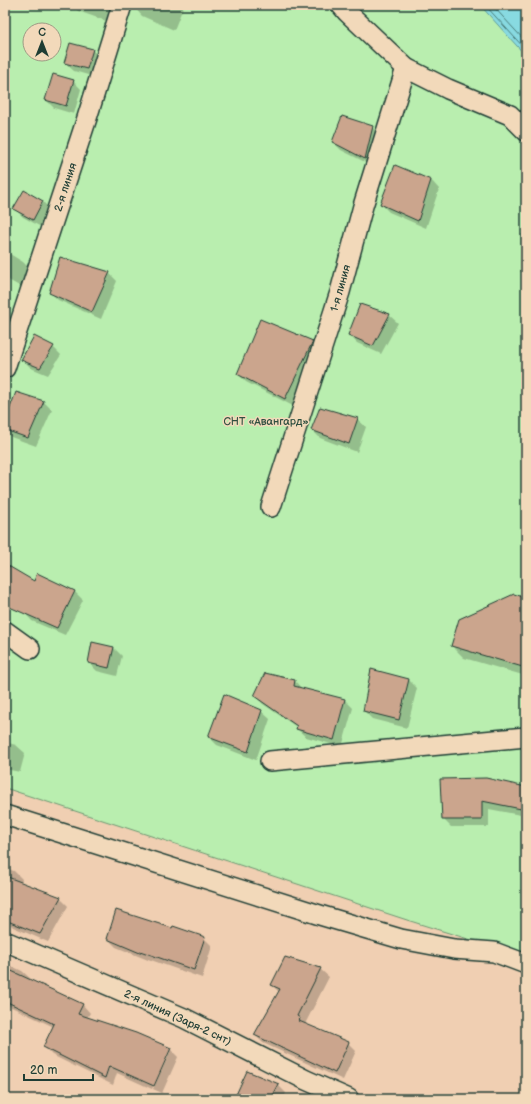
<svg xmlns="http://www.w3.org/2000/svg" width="531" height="1104" font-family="'Balsamiq Sans',sans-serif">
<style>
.green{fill:#b9eeaf;stroke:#6c9672;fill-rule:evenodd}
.water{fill:#88dae1;stroke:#5e9b9c}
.shadow{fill:#0003}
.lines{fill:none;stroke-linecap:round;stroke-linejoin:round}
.shore{stroke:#497c79;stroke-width:1}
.building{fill:#cba58d;stroke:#1f3d34}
.minor-casing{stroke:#1f3d34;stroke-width:22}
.minor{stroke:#f2d9ba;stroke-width:19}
.labels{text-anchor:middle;stroke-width:3;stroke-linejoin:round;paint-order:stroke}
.street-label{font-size:11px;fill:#1f3d34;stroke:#f2d9ba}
.park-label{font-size:11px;fill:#2e4f40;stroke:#f2d9ba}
</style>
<rect width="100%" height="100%" fill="#f0cfb2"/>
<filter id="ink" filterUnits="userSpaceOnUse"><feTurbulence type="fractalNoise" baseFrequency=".025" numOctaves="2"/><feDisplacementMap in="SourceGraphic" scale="8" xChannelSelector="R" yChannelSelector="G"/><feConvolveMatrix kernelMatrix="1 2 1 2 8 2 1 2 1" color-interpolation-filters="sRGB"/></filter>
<g filter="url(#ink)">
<!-- green -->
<path class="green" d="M5,5H526V957L407,920L5,788ZM30,30H54V54H30Z"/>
<!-- water -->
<polygon class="water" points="480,5 526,5 526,56"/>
<!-- shadow -->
<g class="shadow">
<polygon points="72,5 117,5 112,23 78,11"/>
<polygon points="134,5 184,5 174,30 142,16 134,7"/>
<polygon points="92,50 101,58 95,77 74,71 65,63"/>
<polygon points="73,81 81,89 74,114 54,108 46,100"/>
<polygon points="372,127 380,135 373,166 341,150 333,142"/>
<polygon points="431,180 439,189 426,228 389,212 381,204"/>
<polygon points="24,191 43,202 51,210 41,227 23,217 15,209"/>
<polygon points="521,234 526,234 526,277 520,271"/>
<polygon points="5,251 23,262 31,270 21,287 5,278"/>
<polygon points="109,273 117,281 101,319 58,300 50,292"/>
<polygon points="361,305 389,315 398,323 381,354 357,343 349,335"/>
<polygon points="312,342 320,350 293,406 246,382 238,374"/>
<polygon points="53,347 61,355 48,375 31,368 23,360"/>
<polygon points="16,393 44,402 52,410 36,446 11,437 5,431 5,424"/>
<polygon points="357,419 366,427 357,452 320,438 312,430"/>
<polygon points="5,565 35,582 38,574 75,592 83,600 65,635 32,621 5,592"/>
<polygon points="526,599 526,676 464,658 452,646"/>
<polygon points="93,644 114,648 122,656 117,676 97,671 89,663"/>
<polygon points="371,670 409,680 417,688 407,728 372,719 364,711"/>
<polygon points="295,681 303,690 345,700 353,708 342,747 306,737 297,729 298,728 263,704 255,696"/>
<polygon points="261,711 270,719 256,760 217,745 209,737"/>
<polygon points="5,742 16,745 25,753 20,772 5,769"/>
<polygon points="441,780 526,788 526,816 489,809 489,827 451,827 443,819"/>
<polygon points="5,868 14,871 22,879 21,883 60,898 68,906 48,942 13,927 5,919"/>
<polygon points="172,929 204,938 212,946 202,978 148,959 148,960 116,947 108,939"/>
<polygon points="286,958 320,969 329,977 305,1024 348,1043 356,1051 343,1080 263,1043 255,1035 279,992 272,985"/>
<polygon points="5,963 22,971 31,979 30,980 82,1004 90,1013 87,1018 170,1049 178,1057 162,1093 153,1089 170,1052 168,1052 152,1089 117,1073 113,1085 52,1055 44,1047 54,1027 5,1004"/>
<polygon points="278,1085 286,1093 285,1095 293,1099 235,1099"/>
</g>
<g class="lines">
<!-- shore -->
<g class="shore">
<polyline points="485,5 526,50"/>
<polyline points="492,5 526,42"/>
</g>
</g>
<!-- building -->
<g class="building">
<polygon points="70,43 93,49 87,69 64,63"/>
<polygon points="53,74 74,80 66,106 45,100"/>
<polygon points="342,116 373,126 365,159 332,142"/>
<polygon points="395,165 431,180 418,221 380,204"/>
<polygon points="24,190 43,201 33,220 13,209"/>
<polygon points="60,257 110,272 92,312 49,293"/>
<polygon points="360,304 390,314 373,346 348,335"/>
<polygon points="260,319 313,341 285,399 237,374"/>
<polygon points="34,336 54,346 40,368 21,360"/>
<polygon points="16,392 44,401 28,438 5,430 5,421"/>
<polygon points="320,407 358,418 349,444 311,430"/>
<polygon points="5,564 34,581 37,573 75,591 57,628 5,605"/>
<polygon points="514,594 526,598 526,668 451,646 459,619"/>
<polygon points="92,642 114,647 109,668 88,663"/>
<polygon points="371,669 409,679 399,720 363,711"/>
<polygon points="265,673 295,680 294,686 345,699 334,740 296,729 297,726 254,696"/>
<polygon points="224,694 262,710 248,752 208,737"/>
<polygon points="486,778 526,787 526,810 482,801 482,820 442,820 440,779"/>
<polygon points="5,876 61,897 40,934 5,920"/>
<polygon points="116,910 172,928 173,926 205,937 194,970 140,951 140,953 107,939"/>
<polygon points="285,957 321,968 297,1016 300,1018 299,1021 349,1042 335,1073 254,1035 280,989 271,985"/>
<polygon points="5,968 83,1004 78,1014 136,1033 171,1048 154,1086 109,1066 105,1078 43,1047 54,1024 5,1001"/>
<polygon points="247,1071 279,1084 271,1099 234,1099"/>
</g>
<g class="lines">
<!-- minor casing -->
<g class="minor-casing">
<g id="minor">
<polyline points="341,5 347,12 406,68 448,89 510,115 526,131"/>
<polyline points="5,368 87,118 122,5"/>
<polyline points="271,507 340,292 363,206 406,68"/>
<polyline points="5,631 30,649"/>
<polyline points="270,761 526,737"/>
<polyline points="5,815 323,916 401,939 454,949 494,952 526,964"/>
<polyline points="5,941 184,1018 306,1080 349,1099"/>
</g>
</g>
<!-- minor -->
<use href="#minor" class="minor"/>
</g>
</g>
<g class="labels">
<!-- street labels -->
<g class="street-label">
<text transform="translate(65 187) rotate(-72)" y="4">2-я линия</text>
<text transform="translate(340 288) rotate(-74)" y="4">1-я линия</text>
<text transform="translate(178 1017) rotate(25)" y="4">2-я линия (Заря-2 снт)</text>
</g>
<!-- park labels -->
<g class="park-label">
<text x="266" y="425">СНТ «Авангард»</text>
</g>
</g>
<!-- margin -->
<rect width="531" height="1104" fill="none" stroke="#f2d9ba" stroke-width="20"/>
<rect x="10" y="10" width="511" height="1084" fill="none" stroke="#1f3d34" stroke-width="1.5" filter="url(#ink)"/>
<!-- north arrow -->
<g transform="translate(42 42)"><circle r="19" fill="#f2d9ba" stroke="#9e9b84"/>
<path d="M0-3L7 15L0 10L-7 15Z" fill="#1f3d34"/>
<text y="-6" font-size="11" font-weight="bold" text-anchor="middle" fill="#1f3d34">С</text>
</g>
<!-- scale -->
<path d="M24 1074v6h69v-6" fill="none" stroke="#1f3d34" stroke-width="2"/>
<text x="30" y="1074" font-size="12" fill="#1f3d34" stroke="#f2d9ba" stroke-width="3" paint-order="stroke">20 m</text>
</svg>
